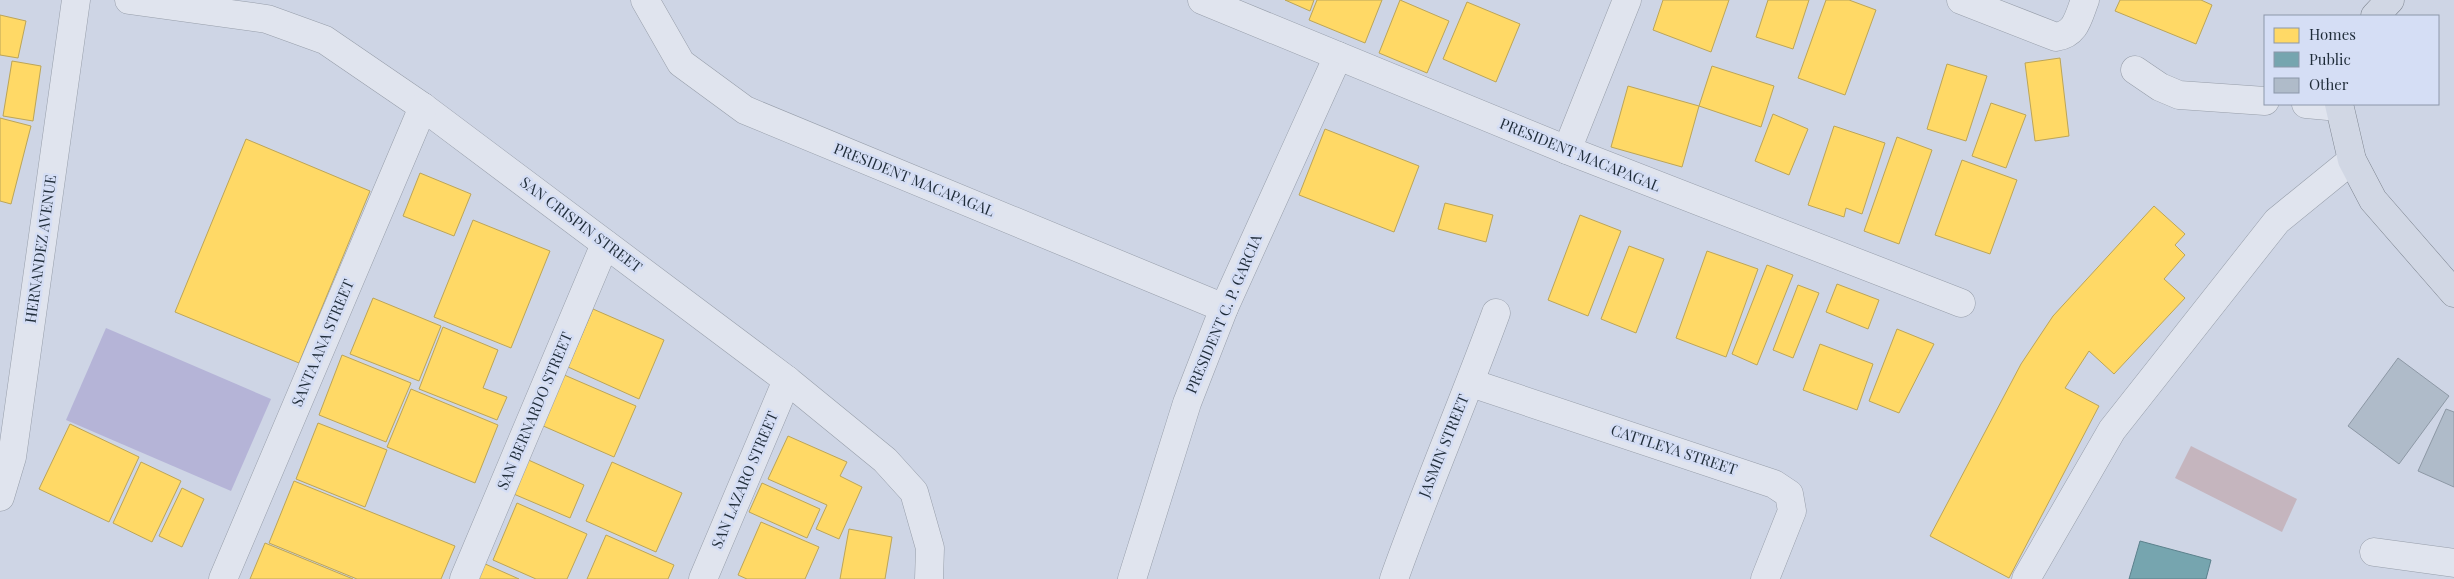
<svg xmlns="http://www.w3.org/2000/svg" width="2454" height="579" font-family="'Playfair Display',serif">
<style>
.green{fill:#b5b4d7}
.water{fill:#c5b5be}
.homes{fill:#ffd966;stroke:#bca558}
.public{fill:#76a5af;stroke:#5c818c}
.building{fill:#afbbc9;stroke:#8d98a5}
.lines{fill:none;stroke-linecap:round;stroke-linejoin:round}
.minor-casing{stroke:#979eaa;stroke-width:29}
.major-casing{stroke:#7e8590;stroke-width:29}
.minor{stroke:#e0e4ee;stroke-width:28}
.major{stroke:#d1d7e4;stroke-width:28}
.labels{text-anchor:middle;stroke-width:5;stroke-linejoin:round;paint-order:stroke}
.street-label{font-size:15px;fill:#1f2c39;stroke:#d5def5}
</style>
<rect width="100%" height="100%" fill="#ced5e5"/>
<!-- green -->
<polygon class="green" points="106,328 271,399 231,491 66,420"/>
<!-- water -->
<polygon class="water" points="2191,446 2297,499 2282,532 2175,478"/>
<!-- homes -->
<g class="homes">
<polygon points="1285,0 1314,0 1310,11"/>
<polygon points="1317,0 1382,0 1365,43 1309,20"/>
<polygon points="1400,0 1449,21 1427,73 1379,53"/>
<polygon points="1663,0 1729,0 1711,52 1653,30"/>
<polygon points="1768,0 1809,0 1793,49 1756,37"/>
<polygon points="1826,0 1849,0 1876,10 1845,95 1798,78"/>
<polygon points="2120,0 2201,0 2212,5 2196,44 2115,11"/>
<polygon points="1467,2 1520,24 1496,82 1443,59"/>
<polygon points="0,15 26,21 18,58 0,55"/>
<polygon points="2060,58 2069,136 2035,141 2025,63"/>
<polygon points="12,61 41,66 33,121 3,116"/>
<polygon points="1947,64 1987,76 1966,141 1927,129"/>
<polygon points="1712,66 1774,86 1761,127 1699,106"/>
<polygon points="1628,86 1699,106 1682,167 1611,147"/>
<polygon points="1991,103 2026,115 2006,168 1972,156"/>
<polygon points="1773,114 1808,129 1789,175 1755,161"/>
<polygon points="0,118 31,126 11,204 0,201"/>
<polygon points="1834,126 1885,143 1862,214 1846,208 1844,217 1808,205"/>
<polygon points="1325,129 1419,166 1394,232 1299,195"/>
<polygon points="1897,137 1932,150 1899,244 1864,231"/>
<polygon points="246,139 370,191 299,363 175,312"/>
<polygon points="1962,160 2017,180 1990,254 1935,235"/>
<polygon points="420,173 471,194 454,236 403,216"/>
<polygon points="1445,203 1493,215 1486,242 1438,229"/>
<polygon points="2154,206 2185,234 2175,245 2185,255 2164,279 2185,298 2114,374 2089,351 2065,388 2099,406 2009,578 1930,536 2021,364 2053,316"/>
<polygon points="1580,215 1621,231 1588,316 1548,300"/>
<polygon points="473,220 550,251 511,348 434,317"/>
<polygon points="1629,246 1664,259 1636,333 1601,319"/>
<polygon points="1707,251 1758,269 1726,357 1676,338"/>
<polygon points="1767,265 1793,275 1757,365 1732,354"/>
<polygon points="1837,284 1879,300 1868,329 1826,312"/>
<polygon points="1798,285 1819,293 1793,358 1773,350"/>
<polygon points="373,298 441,326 419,381 350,354"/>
<polygon points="593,309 664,340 639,399 568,367"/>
<polygon points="443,327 498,350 483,388 507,397 497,420 419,389"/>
<polygon points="1897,329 1934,344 1899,413 1869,401"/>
<polygon points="1820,344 1873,364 1857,410 1803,390"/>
<polygon points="342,355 411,383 386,442 319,415"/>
<polygon points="562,374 636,406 614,457 541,425"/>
<polygon points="411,389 498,425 475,483 387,447"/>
<polygon points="318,423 387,450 365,507 296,479"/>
<polygon points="70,424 139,457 109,522 39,489"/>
<polygon points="788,436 847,462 840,476 862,487 839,539 816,529 827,505 768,479"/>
<polygon points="524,458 584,485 570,518 509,492"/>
<polygon points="141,462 181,481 152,542 113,523"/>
<polygon points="612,462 682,493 656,552 586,521"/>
<polygon points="294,481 455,546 441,579 357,579 269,543"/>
<polygon points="762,483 820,509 807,538 749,512"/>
<polygon points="182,488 204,499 182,547 159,536"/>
<polygon points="517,503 587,534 567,579 536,579 493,560"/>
<polygon points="761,522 819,547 805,579 747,579 738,575"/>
<polygon points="849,529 892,537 885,579 840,579"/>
<polygon points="606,535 674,565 668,579 587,579"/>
<polygon points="265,543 353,579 250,579"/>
<polygon points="483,563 519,579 476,579"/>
</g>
<!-- public -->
<polygon class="public" points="2140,541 2211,560 2206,579 2129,579"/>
<!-- building -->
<g class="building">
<polygon points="2398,358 2449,396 2399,464 2348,426"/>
<polygon points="2446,409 2454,412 2454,487 2418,471"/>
</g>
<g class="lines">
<!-- minor casing -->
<g class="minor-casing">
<g id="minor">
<polyline points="129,0 267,19 325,40 423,107 787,380 885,460 914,492 930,548 929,579"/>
<polyline points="645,0 681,63 745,110 1224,308"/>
<polyline points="1202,0 1567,150 1961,303"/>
<path d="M1961,0L2056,37C2076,34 2078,18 2085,0"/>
<polyline points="2135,70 2160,87 2179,95 2265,101"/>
<polyline points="2306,104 2339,107"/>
<polyline points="1567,150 1627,0"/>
<polyline points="1471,383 1774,484 1789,494 1792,511 1765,579"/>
<polyline points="0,497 12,457 76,0"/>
<polyline points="2374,552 2454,563"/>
<polyline points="223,579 423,107"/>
<polyline points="464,579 605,244"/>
<polyline points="703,579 787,380"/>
<polyline points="1132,579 1187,403 1224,308 1338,56"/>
<path d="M1394,579C1426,489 1463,403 1496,313"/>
<polyline points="2026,579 2112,430 2277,221 2352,160"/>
</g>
</g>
<!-- major casing -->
<g class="major-casing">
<g id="major">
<polyline points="2375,16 2390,0"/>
<polyline points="2339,104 2352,160 2373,200 2454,293"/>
</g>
</g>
<!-- minor -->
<use href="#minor" class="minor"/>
<!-- major -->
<use href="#major" class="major"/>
</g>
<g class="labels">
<!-- street labels -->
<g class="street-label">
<text transform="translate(1580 155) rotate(22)" y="5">PRESIDENT MACAPAGAL</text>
<text transform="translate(914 180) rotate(22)" y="5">PRESIDENT MACAPAGAL</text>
<text transform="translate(581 225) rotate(37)" y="5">SAN CRISPIN STREET</text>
<text transform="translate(41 249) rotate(-82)" y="5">HERNANDEZ AVENUE</text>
<text transform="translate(1224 314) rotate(-67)" y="5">PRESIDENT C. P. GARCIA</text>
<text transform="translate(323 343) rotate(-67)" y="5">SANTA ANA STREET</text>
<text transform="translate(535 411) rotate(-67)" y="5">SAN BERNARDO STREET</text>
<text transform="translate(1444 446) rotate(-68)" y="5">JASMIN STREET</text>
<text transform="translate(1674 450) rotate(18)" y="5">CATTLEYA STREET</text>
<text transform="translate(745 480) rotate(-67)" y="5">SAN LAZARO STREET</text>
</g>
</g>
<!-- legend -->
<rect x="2264" y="15" width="175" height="90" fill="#d5def5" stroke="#8c97aa"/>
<rect x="2274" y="28" width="25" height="15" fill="#ffd966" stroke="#8c97aa"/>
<text x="2309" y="40" font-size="15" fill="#1f2c39">Homes</text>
<rect x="2274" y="52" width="25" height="15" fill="#76a5af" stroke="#8c97aa"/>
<text x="2309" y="65" font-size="15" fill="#1f2c39">Public</text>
<rect x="2274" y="78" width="25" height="15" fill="#afbbc9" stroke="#8c97aa"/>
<text x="2309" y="90" font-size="15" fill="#1f2c39">Other</text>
</svg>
